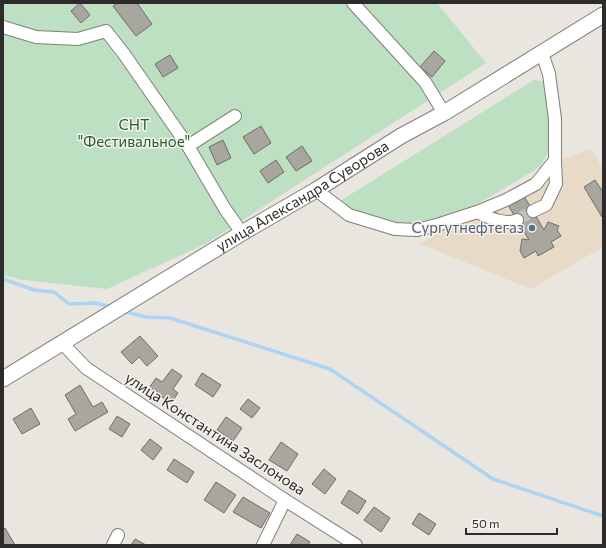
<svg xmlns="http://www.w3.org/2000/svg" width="606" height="548" font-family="Commissioner,sans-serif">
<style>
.commercial{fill:#e7dbc7}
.green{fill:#bde0c3}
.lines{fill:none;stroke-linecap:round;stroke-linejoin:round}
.stream{stroke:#add4f4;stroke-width:3.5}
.building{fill:#a8a69f;stroke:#6e6d66}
.minor-tunnel{stroke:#c3c1bb;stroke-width:12;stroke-dasharray:12 6;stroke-linecap:butt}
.minor-casing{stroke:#817f78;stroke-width:14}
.major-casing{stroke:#817f78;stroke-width:17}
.minor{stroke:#fff;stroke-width:12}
.major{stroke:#fff;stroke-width:15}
.service-dot{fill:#5c6f8a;stroke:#f6f4ec;stroke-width:1.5}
.labels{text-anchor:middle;stroke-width:3;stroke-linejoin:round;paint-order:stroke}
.park-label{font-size:15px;fill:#255d33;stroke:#f6f4ec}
.street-label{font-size:15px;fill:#2d2c2a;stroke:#f6f4ec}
.service-label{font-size:15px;fill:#4e5e75;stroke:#f6f4ec;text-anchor:end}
</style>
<rect width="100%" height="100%" fill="#e8e6df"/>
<!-- commercial -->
<polygon class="commercial" points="591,149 603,169 603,247 531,289 420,244 562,159"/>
<!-- green -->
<g class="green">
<polygon points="3,3 437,3 486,63 207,243 107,289 23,280 3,275"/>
<polygon points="534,80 544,82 548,94 550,149 540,167 486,199 416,237 380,227 352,216 340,201"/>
</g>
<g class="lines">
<!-- stream -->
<g class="stream">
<polyline points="3,279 34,290 54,292 69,304 96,303 111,307"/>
<polyline points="123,311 146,317 170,318 330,369 493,479 603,516"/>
</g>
</g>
<!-- building -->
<g class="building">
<polygon points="80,3 90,15 81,23 71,11"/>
<polygon points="118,3 137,3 152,24 136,36 113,6"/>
<polygon points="434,51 445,61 432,77 420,67"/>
<polygon points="170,55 178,68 163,77 155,64"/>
<polygon points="261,126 271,143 254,154 243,137"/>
<polygon points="223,140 231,158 217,165 209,147"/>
<polygon points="302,146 312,161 296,171 286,157"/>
<polygon points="276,160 284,172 268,183 260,171"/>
<polygon points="595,180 603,192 602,217 584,187"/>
<polygon points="524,196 544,230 548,222 559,226 557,230 561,236 551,242 554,247 538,256 536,251 524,258 520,251 522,239 529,240 508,205"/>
<polygon points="140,336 158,356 147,366 139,357 132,364 121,352"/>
<polygon points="172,369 182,376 173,389 178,393 171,403 149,388 156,378 162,382"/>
<polygon points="202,373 221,385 213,397 195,385"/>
<polygon points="80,385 93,407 102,402 108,412 75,431 68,419 76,414 65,395"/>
<polygon points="248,399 260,408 252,418 240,409"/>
<polygon points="31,408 40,424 22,434 13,419"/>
<polygon points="117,416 130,424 122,437 109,429"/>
<polygon points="226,417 242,428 233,441 217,430"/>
<polygon points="150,439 162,448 153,460 141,450"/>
<polygon points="281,442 298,454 287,471 269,460"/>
<polygon points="174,459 194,472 187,483 167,470"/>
<polygon points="324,469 336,479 325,494 312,484"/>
<polygon points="216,482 236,495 224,513 204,500"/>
<polygon points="349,490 366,501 358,514 341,503"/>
<polygon points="243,497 270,513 261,528 233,512"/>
<polygon points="374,507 390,518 381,532 364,520"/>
<polygon points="419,513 436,524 429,535 412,524"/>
<polygon points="5,528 15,545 3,545 3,529"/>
<polygon points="297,534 310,542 308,545 290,545"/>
<polygon points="135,539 146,545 131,545"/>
</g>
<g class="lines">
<!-- minor-tunnel -->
<polyline class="minor-tunnel" points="517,220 533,211"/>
<!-- minor casing -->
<g class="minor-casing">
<g id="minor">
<polyline points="353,3 425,82 444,113"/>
<polyline points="3,27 36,37 78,39 106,31 124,54 188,146"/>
<polyline points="235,116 188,146 225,209 242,233"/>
<polyline points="316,190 349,215 395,229 417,230 440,224 477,212 506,200 536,184 555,160 555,119 549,74 542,53"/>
<polyline points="533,211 546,205 556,184 555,160"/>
<path d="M477,212C488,217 505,226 517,220"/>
<polyline points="62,343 86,368 285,500 356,545"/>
<polyline points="113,545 118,535"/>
<polyline points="263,545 285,500"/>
</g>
</g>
<!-- major casing -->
<g class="major-casing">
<g id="major">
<path id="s1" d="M3,379L242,233L316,190L401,136L444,113L603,15"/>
</g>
</g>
<!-- minor -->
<use href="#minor" class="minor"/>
<!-- major -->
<use href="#major" class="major"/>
</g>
<!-- markers -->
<circle class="service-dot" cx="532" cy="228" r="4"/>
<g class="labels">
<!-- park labels -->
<g class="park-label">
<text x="134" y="130">СНТ<tspan x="134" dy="17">"Фестивальное"</tspan></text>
</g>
<!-- street labels -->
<g class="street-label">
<text dy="5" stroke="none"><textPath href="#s1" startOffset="351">улица Александра Суворова</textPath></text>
<text transform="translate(215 434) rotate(33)" y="5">улица Константина Заслонова</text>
</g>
<!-- service labels -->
<g class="service-label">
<text x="524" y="233">Сургутнефтегаз</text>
</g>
</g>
<!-- border -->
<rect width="606" height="548" fill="none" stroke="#2d2c2a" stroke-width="8"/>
<!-- scale -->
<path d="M466 528v6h91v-6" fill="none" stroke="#2d2c2a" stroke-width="2"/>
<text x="472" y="528" font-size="12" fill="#2d2c2a" stroke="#f6f4ec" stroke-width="3" paint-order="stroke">50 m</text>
</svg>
